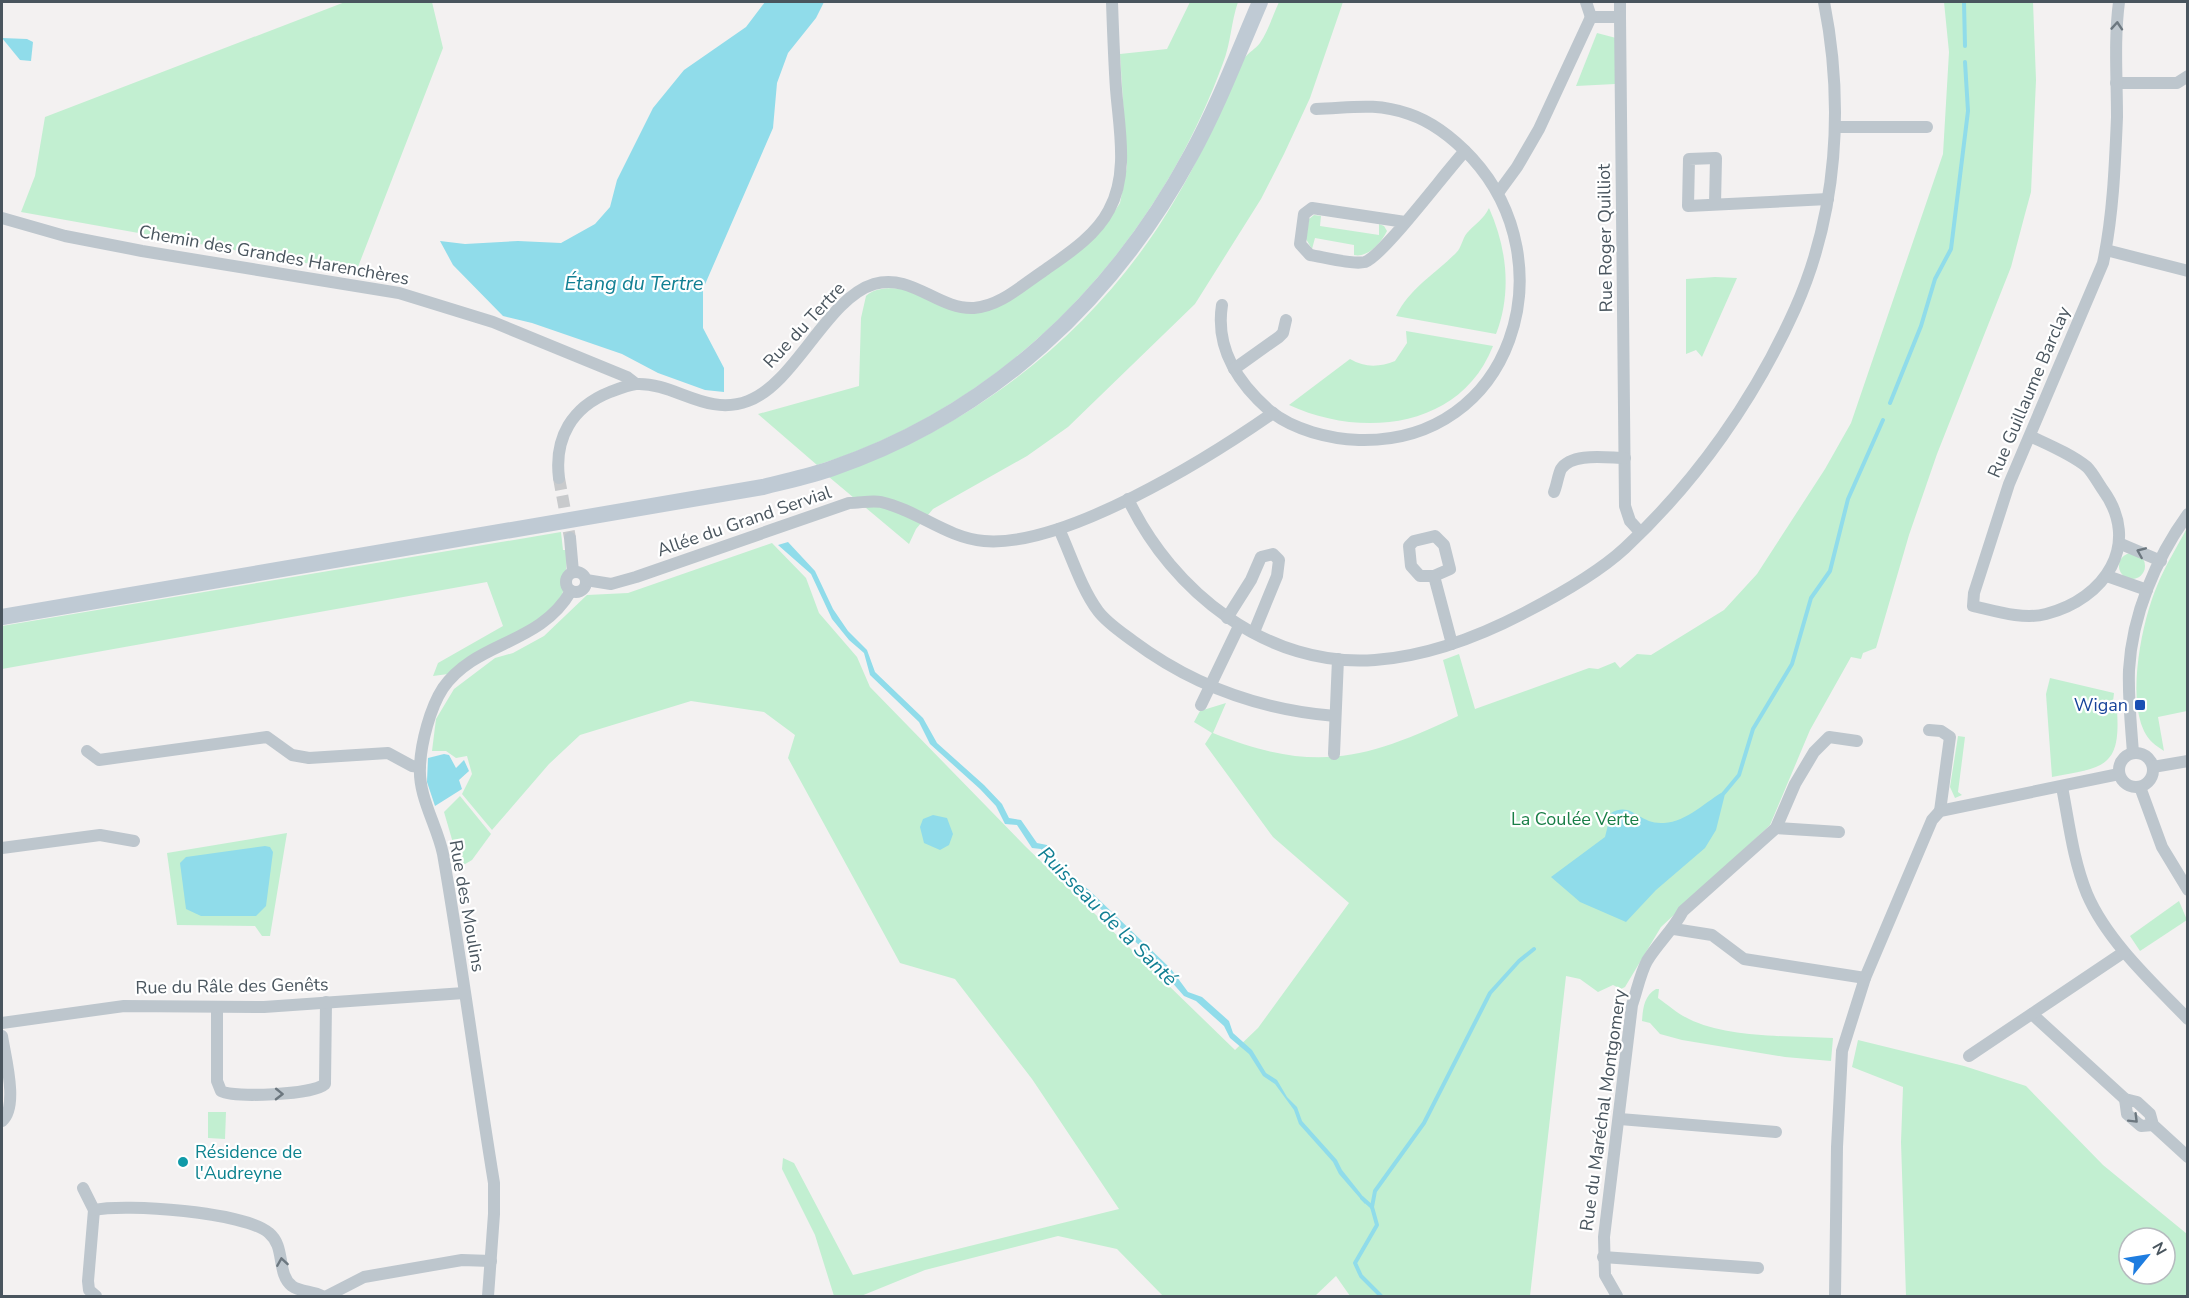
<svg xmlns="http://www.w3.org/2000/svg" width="2189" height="1298" font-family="'Nunito Sans',sans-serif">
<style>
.green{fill:#c2efd1;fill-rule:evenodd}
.water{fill:#90dcea}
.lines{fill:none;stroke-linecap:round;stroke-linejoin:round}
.stream{stroke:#90dcea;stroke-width:4}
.street-tunnel{stroke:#c8cacc;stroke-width:12;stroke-dasharray:12 6;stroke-linecap:butt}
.street{stroke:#bdc6cd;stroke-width:12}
.secondary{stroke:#bfcad4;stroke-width:16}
.oneway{stroke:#6c777f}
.transit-dot{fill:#1a4fb4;stroke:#fff;stroke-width:2}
.culture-dot{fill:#0f9aa8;stroke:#fff;stroke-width:2}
.labels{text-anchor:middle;stroke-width:4.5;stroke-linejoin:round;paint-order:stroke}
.street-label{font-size:18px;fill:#49555e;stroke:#fff}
.transit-label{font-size:18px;fill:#164399;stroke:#fff;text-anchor:end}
.park-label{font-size:18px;fill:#1a7f47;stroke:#fff}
.culture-label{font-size:18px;fill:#0d838f;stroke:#fff;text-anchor:start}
.water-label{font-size:20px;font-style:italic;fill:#107f93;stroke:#fff}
</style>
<rect width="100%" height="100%" fill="#f3f1f1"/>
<!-- green -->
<g class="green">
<polygon points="345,2 432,2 443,48 356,272 21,212 35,176 45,117"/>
<path d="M1190,2H1238C1231,22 1231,43 1223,63C1155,250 1008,405 817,465L758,414L859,386L861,318L866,296C888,275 954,303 982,311L1105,226L1120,203L1127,166L1120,54L1167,49Z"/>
<path d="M1279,2H1343L1310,98L1284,154L1261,199L1195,304L1068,427L1027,456L933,509L916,529L909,544L829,477C974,428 1099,331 1176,198C1194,168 1209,136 1223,104C1230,90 1235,73 1244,59C1248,52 1256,49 1260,43C1268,31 1273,15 1279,2Z"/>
<path d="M1944,2H2033L2036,80L2031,192L2025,214L2011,267L1937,454L1909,535L1876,648L1863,653L1861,659L1851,657L1810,730L1770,825L1661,927L1625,987L1621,989L1613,985L1598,992L1580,979L1566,976L1530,1296H1350L1336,1276L1315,1296H1163L1117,1249L1058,1236L925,1270L861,1296H834L815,1235L782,1169L783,1158L794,1163L853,1275L1119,1209L1032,1079L955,979L900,963L788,758L795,735L764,712L691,701L580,735L549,764L492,830L462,794L472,774L467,756L456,758L446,751H432L436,719L454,689L495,658L513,653L544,636L587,595L628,593L772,543L806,578L819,613L857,657L870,687L1025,846L1235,1050L1258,1028L1349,903L1273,837L1205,744L1212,733L1194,722L1200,711L1226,703L1213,733C1313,773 1363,761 1458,716L1443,660L1459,654L1475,709L1589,668L1598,669L1615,662L1620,668L1637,654L1651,655L1724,610L1757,574L1825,469L1851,423L1943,154L1949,52Z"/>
<polygon points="1597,33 1616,38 1615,84 1576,86"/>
<path d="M1489,208C1507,248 1512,293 1496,334L1396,316C1409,289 1436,273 1456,253C1462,247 1462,239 1467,233C1475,224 1484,219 1489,208Z"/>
<path d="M1314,215L1321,216L1320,226L1379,235V224L1384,226L1387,231C1381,243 1368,258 1354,255V245L1315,238L1312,249L1306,239L1309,219Z"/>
<polygon points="1715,277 1737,278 1702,357 1696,350 1686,354 1686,279"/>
<path d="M1406,331L1493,346C1460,430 1360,438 1289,405L1350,359C1365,368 1380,367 1395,361L1407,343Z"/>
<path d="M2187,528V711L2158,717L2164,751C2155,745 2149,741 2144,731C2127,695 2142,621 2157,586C2165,566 2177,547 2187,528Z"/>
<path d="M561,532L563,550H567C566,565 567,588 559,601C544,626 476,658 448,674L433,676L438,663L503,626L487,582L2,669V626Z"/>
<circle cx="2132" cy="566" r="13"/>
<path d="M2050,678L2114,693L2112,710H2117C2121,769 2103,767 2052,777L2046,694Z"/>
<polygon points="1958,736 1965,737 1958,792 1962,795 1955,798 1950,787"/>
<polygon points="460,796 491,834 472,860 460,867 444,812"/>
<polygon points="287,833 270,936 262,936 255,926 177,925 167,853"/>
<polygon points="2179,901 2187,920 2140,951 2130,936"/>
<path d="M1656,989H1659L1658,998C1668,1005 1678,1014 1689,1019C1727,1038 1791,1036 1833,1038L1831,1061L1785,1057L1682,1040L1660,1034L1650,1023L1642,1021C1643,1008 1644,996 1656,989Z"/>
<path d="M1858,1040L1964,1066L2026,1086L2103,1165L2187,1234V1296H1906L1901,1142L1903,1087L1852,1067ZM2129,1238H2165V1274H2129Z"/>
<polygon points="208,1112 226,1112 225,1139 208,1138"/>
</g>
<!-- water -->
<g class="water">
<polygon points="765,2 824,2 816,18 788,53 777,83 773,128 703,289 703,328 724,368 724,392 705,390 658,373 622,354 532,323 503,316 453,265 440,241 465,244 518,241 561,243 595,224 610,207 617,180 653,108 684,70 746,27"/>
<polygon points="2,38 27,39 33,42 31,61 20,60"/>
<polygon points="788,542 815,571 833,609 848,631 867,650 875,672 923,718 937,743 984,785 1002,804 1009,818 1021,820 1037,843 1047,845 1068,874 1089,890 1171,969 1188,992 1202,997 1229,1021 1233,1033 1252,1050 1266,1073 1277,1080 1287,1097 1297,1107 1302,1121 1337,1160 1342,1170 1365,1199 1365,1204 1339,1174 1333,1162 1299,1124 1294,1110 1275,1084 1263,1076 1249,1054 1230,1038 1224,1026 1196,1001 1184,996 1140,946 1085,894 1063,879 1041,849 1032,848 1017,825 1005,824 996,806 980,789 930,744 919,722 870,675 864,653 849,640 832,619 811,574 778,545"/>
<polygon points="444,754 449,755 456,768 464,760 469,771 459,780 462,789 435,806 427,782 428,758"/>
<path d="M1726,790L1716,830L1705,848L1656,890L1626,922L1580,902L1551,877L1605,837L1611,813C1633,801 1638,825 1664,823C1687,822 1706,801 1726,790Z"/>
<polygon points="933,815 947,818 953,834 949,845 940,850 924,843 920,827 923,819"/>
<polygon points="265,846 270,847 273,852 266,906 256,916 201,916 186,909 180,863 186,857"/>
</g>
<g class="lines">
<!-- stream -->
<g class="stream">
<polyline points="1964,2 1965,46"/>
<polyline points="1890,403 1921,326 1935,279 1951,249 1968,111 1965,62"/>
<polyline points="1724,793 1739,775 1753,729 1792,664 1811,598 1830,571 1848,499 1883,420"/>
<polyline points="1362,1198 1372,1207 1377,1225 1355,1263 1361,1276 1381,1296"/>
<polyline points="1372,1207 1375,1191 1424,1123 1490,993 1519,961 1534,949"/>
</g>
<!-- street-tunnel -->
<polyline class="street-tunnel" points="559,478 570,538"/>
<!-- street -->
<g class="street">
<polyline points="1586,2 1591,17 1620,17 1620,2"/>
<polyline points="1620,17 1625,506 1630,521 1640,532"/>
<polyline points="2116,83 2177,83 2188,76"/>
<polyline points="1835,127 1927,127"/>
<polyline points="1498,193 1517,167 1539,129 1591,17"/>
<polyline points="1715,204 1716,158 1689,159 1688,206 1828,199"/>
<polyline points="2,218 65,236 142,251 399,293 493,322 627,377 636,384"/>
<path d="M1405,222L1312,208L1304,214L1300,244L1310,255C1323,257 1353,265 1365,262C1383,256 1447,170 1465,151"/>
<polyline points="2106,250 2188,271"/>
<path d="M1222,305C1215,349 1238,383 1270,411C1293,430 1330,439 1359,440C1513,444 1568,263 1472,158C1455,140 1433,122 1409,114C1374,102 1351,108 1316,109"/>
<polyline points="1234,369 1279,337 1283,333 1286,320"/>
<path d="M2030,436C2049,445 2071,454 2087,467C2093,473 2098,483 2103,490C2142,544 2105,599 2046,614C2023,620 1995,611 1973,606L1974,593L2009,484L2103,263C2113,216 2115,165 2117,117C2117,78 2114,40 2119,2"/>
<path d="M559,478C554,438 572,407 610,392C618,389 628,385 636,384C675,382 706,417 748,401C795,384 827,298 874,284C912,273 938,310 974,308C1000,306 1021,286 1042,272C1066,255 1095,237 1109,210C1129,174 1119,128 1116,89C1114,60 1113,31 1112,2"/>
<path d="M1554,492C1557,485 1558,475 1561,469C1572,452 1608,458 1625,458"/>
<path d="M1128,499C1172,592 1268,668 1375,660C1428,656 1478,637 1524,613C1557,596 1598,573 1625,548C1697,481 1755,398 1795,309C1838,213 1844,103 1824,2"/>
<path d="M1059,529C1071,555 1081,588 1098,611C1107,623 1121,632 1133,641C1192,685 1261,710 1335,716"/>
<polygon points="1435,536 1444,545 1450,569 1434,576 1420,576 1411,566 1409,546 1414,541"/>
<polyline points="570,538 573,572"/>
<polyline points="2121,544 2161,561"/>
<circle cx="576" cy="582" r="10"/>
<polyline points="1434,576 1452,644"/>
<polyline points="2107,576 2147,590"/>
<path d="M586,580L611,584L636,577L849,503C860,503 872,500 881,502C917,510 947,538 984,541C1064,548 1207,459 1273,413"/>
<polyline points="1227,618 1251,580 1261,557 1273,554 1279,560 1277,576 1254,632"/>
<polyline points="1201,705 1239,626"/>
<polyline points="1929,730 1941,731 1950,737 1940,811"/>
<polyline points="87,751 99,760 267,737 292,755 309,758 388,753 412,766 420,767"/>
<circle cx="2136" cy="770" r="17"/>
<path d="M2133,753C2131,725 2128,698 2129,670C2132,615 2156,558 2188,514"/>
<polyline points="1334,754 1338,659"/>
<polyline points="2153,767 2188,761"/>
<path d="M2062,787C2069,823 2073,860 2087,894C2107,941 2153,983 2188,1019"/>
<polyline points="2140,787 2162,847 2188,890"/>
<polyline points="1776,828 1839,832"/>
<polyline points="2,848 100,835 134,841"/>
<polyline points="1674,929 1712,935 1744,959 1865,978"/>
<path d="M217,1007V1081L221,1091C234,1098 313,1095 325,1084L326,1002"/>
<polyline points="2032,1014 2125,1099 2137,1102 2150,1114 2153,1125 2188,1157"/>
<polyline points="2,1023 124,1006 264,1007 464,993"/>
<path d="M2,1036C5,1056 19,1107 2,1121"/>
<polyline points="1969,1056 2124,952"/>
<polyline points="2125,1099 2127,1114 2141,1126 2153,1125"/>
<polyline points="1620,1119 1776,1132"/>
<polyline points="83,1188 94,1210 88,1281 89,1290 96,1296"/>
<path d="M94,1210C125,1203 245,1212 269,1233C286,1247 276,1273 292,1286C300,1292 313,1291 322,1296"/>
<polyline points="1603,1257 1758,1268"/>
<polyline points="327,1296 364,1277 462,1260 491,1261"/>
<path d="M488,1296L494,1214V1183C476,1073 462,963 443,854C437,825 418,797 420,766C421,743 430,708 443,688C477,640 539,646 571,591"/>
<path d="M1617,1296L1605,1275L1604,1237L1632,1005C1637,991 1640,974 1647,961C1658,943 1673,930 1683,911L1776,828L1795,784L1814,752L1829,737L1857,741"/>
<polyline points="1835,1296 1837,1147 1842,1051 1865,978 1932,820 1940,811 2119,774"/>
</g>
<!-- secondary -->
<path class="secondary" d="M2,617L763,487C786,481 811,476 833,468C990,414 1113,300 1191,155C1218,106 1238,53 1260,2"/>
</g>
<!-- one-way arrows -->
<defs><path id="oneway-chevron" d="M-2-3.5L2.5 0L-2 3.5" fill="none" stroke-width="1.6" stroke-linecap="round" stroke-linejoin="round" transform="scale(1.5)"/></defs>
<g class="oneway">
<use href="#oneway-chevron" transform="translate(2117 26) rotate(-86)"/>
<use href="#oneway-chevron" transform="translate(2141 552) rotate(-157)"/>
<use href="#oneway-chevron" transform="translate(279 1094) rotate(1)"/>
<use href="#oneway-chevron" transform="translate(2134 1119) rotate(45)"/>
<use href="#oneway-chevron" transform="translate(282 1262) rotate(-99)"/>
</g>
<!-- markers -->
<rect class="transit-dot" x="2134" y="699" width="12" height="12" rx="3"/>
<circle class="culture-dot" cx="183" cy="1162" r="6"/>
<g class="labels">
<!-- street labels -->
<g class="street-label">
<text transform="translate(1605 238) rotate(-91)" y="6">Rue Roger Quilliot</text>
<text transform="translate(274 255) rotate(10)" y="6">Chemin des Grandes Harenchères</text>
<text transform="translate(804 325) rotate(-47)" y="6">Rue du Tertre</text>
<text transform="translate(2029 392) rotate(-67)" y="6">Rue Guillaume Barclay</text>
<text transform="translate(744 521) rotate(-19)" y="6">Allée du Grand Servial</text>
<text transform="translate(467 906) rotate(80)" y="6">Rue des Moulins</text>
<text transform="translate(232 986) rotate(-1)" y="6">Rue du Râle des Genêts</text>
<text transform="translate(1603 1110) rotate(-82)" y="6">Rue du Maréchal Montgomery</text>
</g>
<!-- transit labels -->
<g class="transit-label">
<text x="2128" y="711">Wigan</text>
</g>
<!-- park labels -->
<g class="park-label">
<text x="1575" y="825">La Coulée Verte</text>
</g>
<!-- culture labels -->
<g class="culture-label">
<text x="195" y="1158">Résidence de<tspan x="195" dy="21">l'Audreyne</tspan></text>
</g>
<!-- water labels -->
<g class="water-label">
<text x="634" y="290">Étang du Tertre</text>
<text transform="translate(1108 916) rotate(45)" y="7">Ruisseau de la Santé</text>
</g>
</g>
<!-- border -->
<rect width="2189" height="1298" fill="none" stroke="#49555e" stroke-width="6"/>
<!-- north arrow -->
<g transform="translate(2147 1256) rotate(60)"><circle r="28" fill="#ffffff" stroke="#b6bbbf" stroke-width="1.5"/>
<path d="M0-4.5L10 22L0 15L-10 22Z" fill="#1e7de0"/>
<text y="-9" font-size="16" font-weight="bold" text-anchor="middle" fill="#49555e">N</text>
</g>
</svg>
